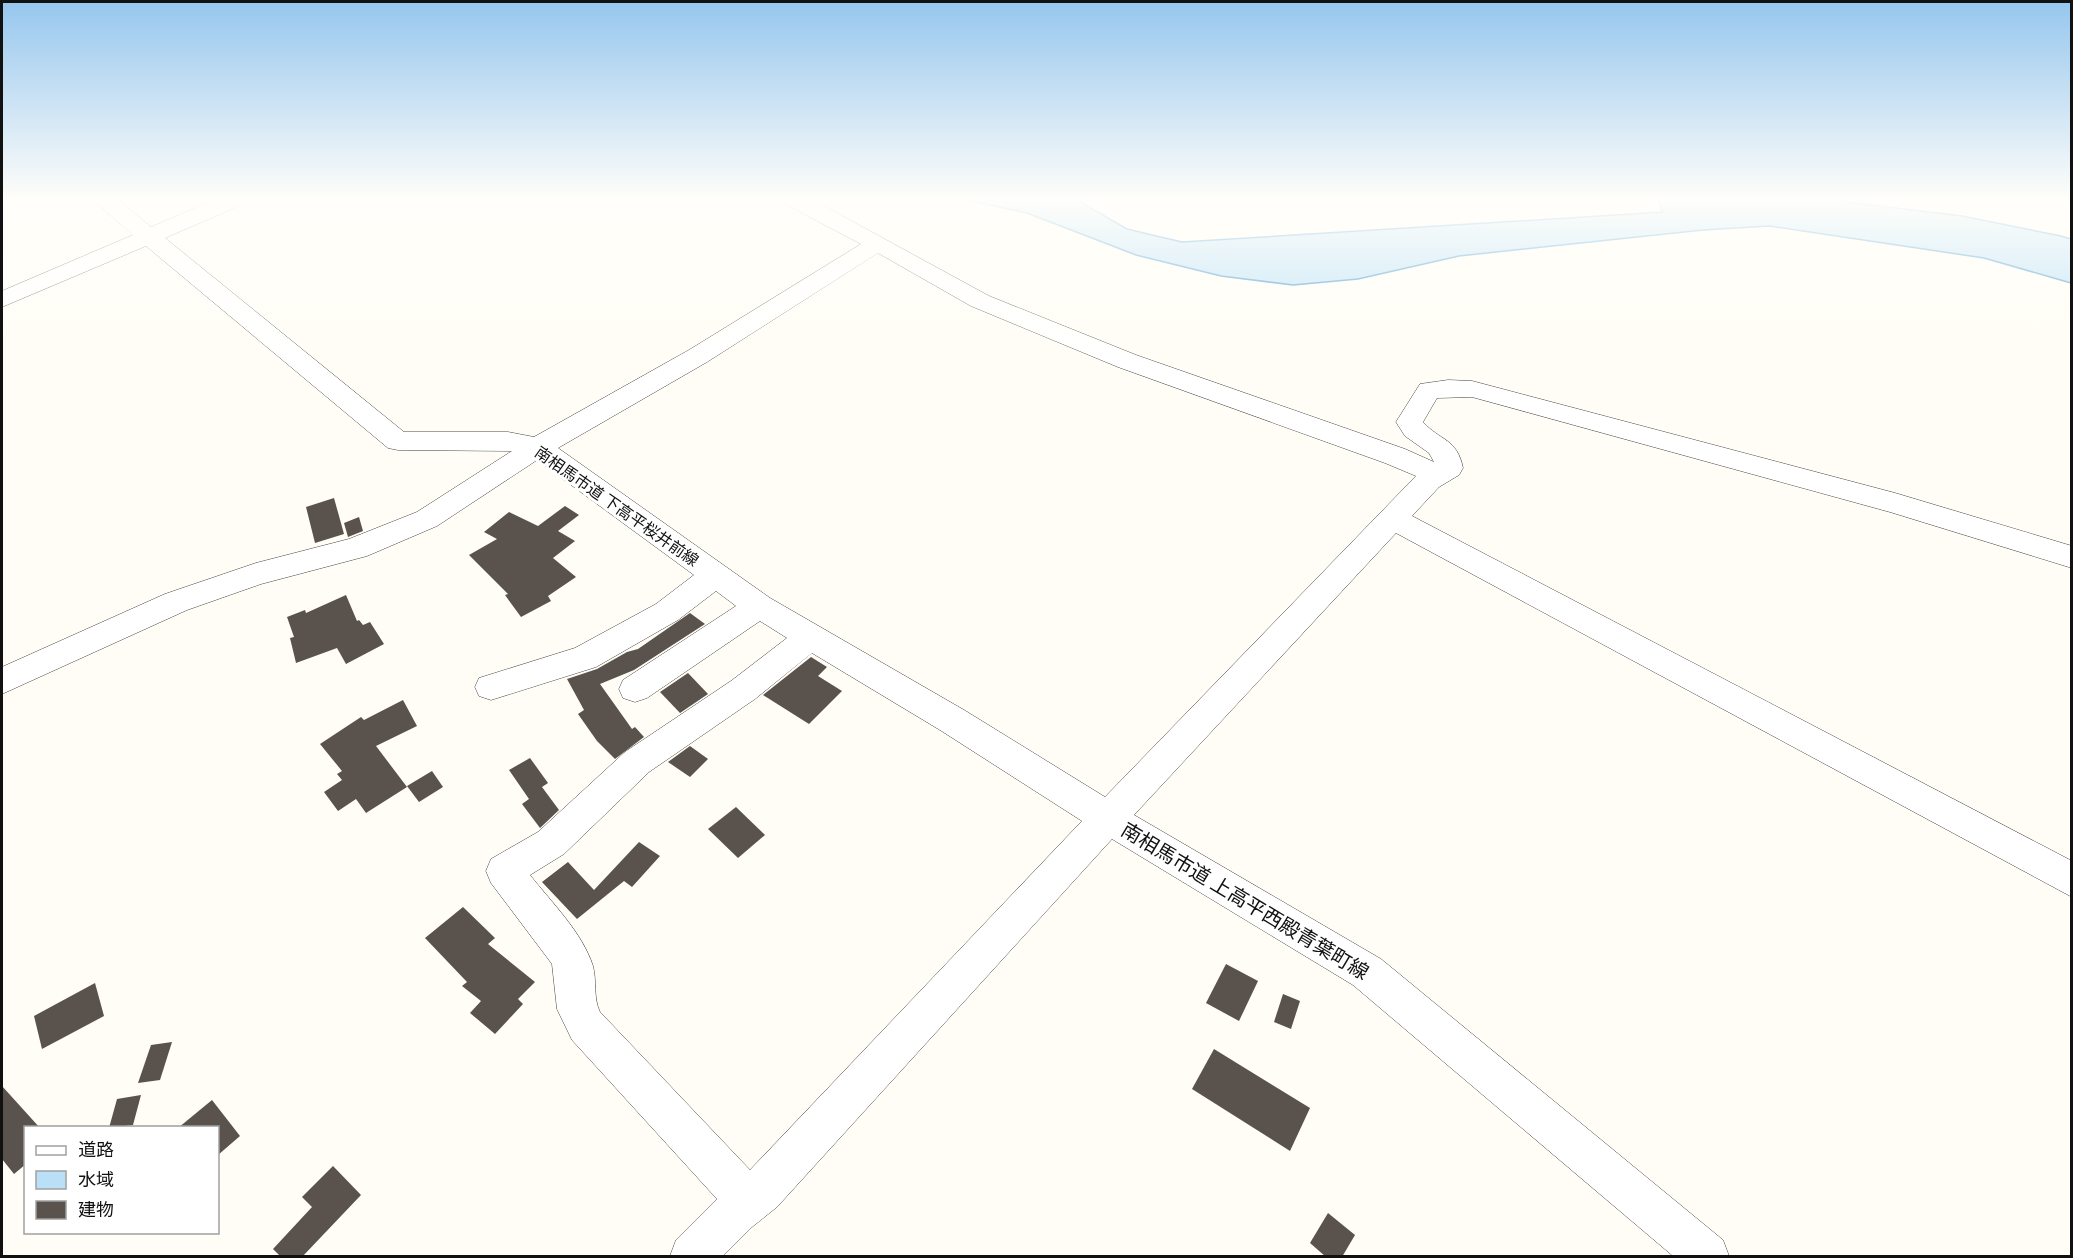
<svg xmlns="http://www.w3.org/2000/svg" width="2073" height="1258" font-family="Georgia,'Noto Sans JP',serif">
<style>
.water{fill:#b9e0f7;stroke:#3f96cf;stroke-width:1.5}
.building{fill:#5a524d}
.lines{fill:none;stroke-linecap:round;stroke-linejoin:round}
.minor-casing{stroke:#444;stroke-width:1}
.minor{fill:#fff;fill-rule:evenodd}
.labels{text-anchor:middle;stroke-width:6;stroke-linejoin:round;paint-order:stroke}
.street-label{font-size:16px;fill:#111;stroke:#fff}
.near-street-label{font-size:20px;fill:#111;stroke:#fff}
</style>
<rect width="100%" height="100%" fill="#fffdf5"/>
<!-- water -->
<polygon class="water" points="966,200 1077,200 1127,229 1182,242 1663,212 1658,200 1830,200 1962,216 2061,236 2071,239 2071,283 1984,258 1769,226 1703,230 1459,256 1358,279 1293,285 1221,276 1136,255 1027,213"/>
<!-- building -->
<g class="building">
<polygon points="334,498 344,534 315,543 306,507"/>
<polygon points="565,506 579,515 558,531 575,541 553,558 576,577 548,596 551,601 521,617 505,595 508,594 469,555 497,539 484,532 509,512 538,526"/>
<polygon points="359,517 363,531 348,537 344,523"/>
<polygon points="346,595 357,621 359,620 363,625 370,622 384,644 346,664 337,648 296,663 290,638 294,637 287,617 305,610 306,613"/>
<polygon points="690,613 705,624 634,670 600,684 632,729 635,727 644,737 615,759 597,741 578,714 584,710 567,679 597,669 627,652 638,649"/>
<polygon points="811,657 827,667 818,676 842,691 809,724 763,695"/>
<polygon points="688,673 708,694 680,713 660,692"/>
<polygon points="403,700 417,726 376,746 407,787 366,813 356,799 338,811 324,792 342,780 337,774 342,771 320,744 361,717 364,720"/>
<polygon points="690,746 708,759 690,777 668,762"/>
<polygon points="530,758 548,783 542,787 559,810 540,828 522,804 529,799 509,770"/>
<polygon points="432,771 443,787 419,802 407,786"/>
<polygon points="736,807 765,835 738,858 708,829"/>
<polygon points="639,842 660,856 632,887 624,881 577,919 542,882 568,862 594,890"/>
<polygon points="463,907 495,938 488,944 535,982 518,999 523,1004 495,1034 470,1013 481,1001 462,986 467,982 425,938"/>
<polygon points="1226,964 1258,981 1239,1021 1206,1003"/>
<polygon points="95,983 104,1016 42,1049 34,1016"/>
<polygon points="1283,994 1300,1001 1291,1029 1274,1022"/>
<polygon points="172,1042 160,1080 138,1083 151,1045"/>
<polygon points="1214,1049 1310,1108 1290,1151 1192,1089"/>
<polygon points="2,1086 40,1128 26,1128 26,1164 14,1174 2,1159"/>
<polygon points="141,1095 133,1125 109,1128 117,1099"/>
<polygon points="212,1100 240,1136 218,1155 218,1128 178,1128"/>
<polygon points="333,1166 361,1195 302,1257 281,1257 273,1249 312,1207 302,1197"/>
<polygon points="1328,1213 1355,1235 1342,1257 1326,1257 1310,1243"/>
</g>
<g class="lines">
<!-- minor casing -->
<g class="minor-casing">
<path id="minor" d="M93,200H118L151,227L214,200H244L241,205L165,238L404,432H508L534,437L689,350L861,244L787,205L784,200H813L989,296L1136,355L1405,449L1434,462L1429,453L1405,436L1396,422L1420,384L1448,380L1472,381L1895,493L2072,546V568L1890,512L1472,397L1437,398L1423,422C1440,441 1457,438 1463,468L1459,475L1439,487L1412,516L2072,861V897L1396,533L1134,815L1381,959L1723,1240L1729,1256H1673L1353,985L1112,839L777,1207L752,1227L723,1256H670L676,1240L717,1199L572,1040L557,1009L552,964L491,883L486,871L491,859L538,832L625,752L731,681L787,638L760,621L647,698L635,702L623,698L619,689L623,680L736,606L716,591L678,620L596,667L491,700L479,696L475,687L479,678L575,648L656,604L694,575L537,460L437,526L367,556L261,584L187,610L2,694V667L165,594L256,563L349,539L417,512L512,451L398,450L388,448L146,246L2,307V291L133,235ZM878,253L971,306L1118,367L1385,463L1416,476L1105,797L964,710L770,598L558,448L707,362ZM812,653L940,730L1082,821L750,1170L600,1012C593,998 597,981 593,966C582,932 552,903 530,875L564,854L649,772L755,699Z"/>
</g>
<!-- minor -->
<use href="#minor" class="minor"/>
</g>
<!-- sky -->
<linearGradient id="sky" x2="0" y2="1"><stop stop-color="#95c6ee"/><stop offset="0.53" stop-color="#fffefa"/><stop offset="1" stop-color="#fffefa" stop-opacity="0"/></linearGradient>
<rect width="2073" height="376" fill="url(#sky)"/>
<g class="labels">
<!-- street labels -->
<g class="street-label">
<text transform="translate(617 506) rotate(35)" y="6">南相馬市道 下高平桜井前線</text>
</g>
<!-- near-street labels -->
<g class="near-street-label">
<text transform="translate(1245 901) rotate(31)" y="7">南相馬市道 上高平西殿青葉町線</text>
</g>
</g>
<!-- border -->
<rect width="2073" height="1258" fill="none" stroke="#111111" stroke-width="6"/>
<!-- legend -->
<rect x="24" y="1126" width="195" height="108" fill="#ffffff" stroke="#a0a0a0" stroke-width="1.5"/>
<rect x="36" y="1146" width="30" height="9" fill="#ffffff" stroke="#a0a0a0" stroke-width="1.5"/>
<text x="78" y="1156" font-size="18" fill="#111111">道路</text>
<rect x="36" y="1171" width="30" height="18" fill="#b9e0f7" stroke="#a0a0a0" stroke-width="1.5"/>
<text x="78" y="1186" font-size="18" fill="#111111">水域</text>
<rect x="36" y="1201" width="30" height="18" fill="#5a524d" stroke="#a0a0a0" stroke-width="1.5"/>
<text x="78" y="1216" font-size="18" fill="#111111">建物</text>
</svg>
